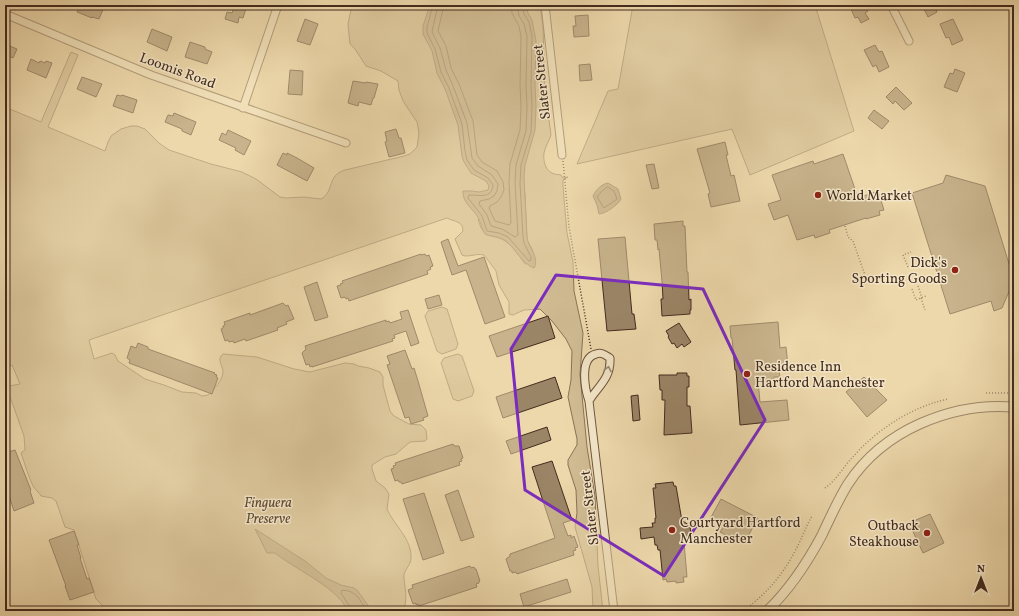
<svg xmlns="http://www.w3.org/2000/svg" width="1019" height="616" font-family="Vollkorn,serif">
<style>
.green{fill:#d0bb93;stroke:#8a7358;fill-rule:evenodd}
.water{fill:#b39d7b;stroke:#866f56}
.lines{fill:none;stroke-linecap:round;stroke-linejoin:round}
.shore{stroke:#7b644c;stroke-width:1}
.building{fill:#9b8567;stroke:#432b1e}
.street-casing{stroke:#6e5641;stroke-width:9}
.secondary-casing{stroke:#432b1e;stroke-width:11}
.path{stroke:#432b1e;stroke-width:1.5;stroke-dasharray:1 2;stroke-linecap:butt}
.street{stroke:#f3e6c8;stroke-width:7}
.secondary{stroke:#f3e6c8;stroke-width:9}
.oneway{stroke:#9b8873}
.marked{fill:none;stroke:#7b2cbf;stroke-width:3;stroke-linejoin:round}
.poi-dot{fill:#8f2418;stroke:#f3e6c8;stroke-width:1.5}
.labels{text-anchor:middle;stroke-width:3;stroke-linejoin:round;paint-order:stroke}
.street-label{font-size:14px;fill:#432b1e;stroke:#f3e6c8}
.poi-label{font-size:14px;fill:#432b1e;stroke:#f3e6c8;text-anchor:start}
.park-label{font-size:14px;font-style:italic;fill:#5f4835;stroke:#f3e6c8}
</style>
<rect width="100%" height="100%" fill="#edd8ab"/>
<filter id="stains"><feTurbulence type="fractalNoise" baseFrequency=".005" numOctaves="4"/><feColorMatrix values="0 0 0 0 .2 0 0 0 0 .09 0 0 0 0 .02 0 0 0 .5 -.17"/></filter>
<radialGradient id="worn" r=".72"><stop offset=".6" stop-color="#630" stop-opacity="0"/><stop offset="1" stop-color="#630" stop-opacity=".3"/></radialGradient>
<!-- green -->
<g class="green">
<path d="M352,5H540L543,26L545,90L551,135C549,141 545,147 544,153C543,160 545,170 552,173C555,175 558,174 561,175L563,178L568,177L563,180V186L567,233L573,262L574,291L583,333L580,375L587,447L595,496L598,566L603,611H593L592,587L575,527L577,513L576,490L568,465V460L577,445V439L568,397L571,380L572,351L566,339L552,321L540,309L524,310L513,315L509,314V302L499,285L496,271L484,255C475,253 468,258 462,255L455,239L463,231C463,221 455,222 447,218L89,340L94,359L112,353L115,355L118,361L145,379L164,385L182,392L196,393L202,396L208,395C213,390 223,380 223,372C223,365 216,360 223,354L257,357L294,369L310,372L345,363L354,364L358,366L369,368L380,372L383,377V385L390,411L394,416L409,424L421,425L426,430L427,439L425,441L410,442L396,454L385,457L372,465V469L376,481L385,488L389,494L387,509C394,525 412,539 411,558C411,566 403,570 404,578C405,589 408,600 403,611H108L96,599L74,530L65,527L56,501L52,498L41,496C39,492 35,490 33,486C28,476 25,464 21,453L25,450L24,436L8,391L9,386L20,384L12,365L5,367V107L41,122L71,52L78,55L48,127L105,151L108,142L111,136L121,129L131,126H137L145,129L159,143L169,150L211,164L242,172L256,179L280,197L286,198L304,197L321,199C335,191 326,176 345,170L404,156L410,154L417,147L419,133L417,122L403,101L399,90L398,81L381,71L366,66L355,49L350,44L348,24ZM525,193L527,240L532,249L535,261L525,264C514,248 507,237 487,235L481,228L478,219Z"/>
<polygon points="633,5 815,5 854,131 750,175 732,129 577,164 608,91 618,89"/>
<polygon points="442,307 447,309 458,344 456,349 442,354 437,351 425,316 428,311"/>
<polygon points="458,354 462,356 474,391 472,396 458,401 453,399 441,363 444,358"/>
</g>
<!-- water -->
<g class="water">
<path d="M430,5H526L528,13L532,20L536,41L535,86L536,106L535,130L525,165L524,177L527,237C528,247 540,258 534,268C521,263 516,249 506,241C499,236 491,237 485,234C482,229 481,224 479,219C474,209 462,203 463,191H472L479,192L488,190L489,186L486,181L471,173L464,162L462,156L458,125L445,89L437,73L432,51L423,34V26Z"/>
<path d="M608,183L618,189L621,199C618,205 605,214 599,214L597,205L593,196C596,190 601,184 608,183Z"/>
<path d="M255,529L305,561L326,578L341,585L354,588L357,590L372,611H347C342,591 296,569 279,556L275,553H267Z"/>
</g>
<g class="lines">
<!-- shore -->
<g class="shore">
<path d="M433,5L427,27V33L435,49L441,72L449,88L462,124L465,151L467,160L474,170L488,178L493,185C492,199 479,195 469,195L468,198L482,216L487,231L499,233L508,237L529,261L531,260V257L524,243L523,237L520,183L521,165L531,132L532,106L531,86L532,36L529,22L524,14L522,5"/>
<polyline points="438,5 432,32 440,48 446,70 453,86 467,123 472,158 478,166 492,175 498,184 497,191 494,196 489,199 480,201 479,204 487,215 491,226 502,229 515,237 518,235 515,183 516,165 526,131 527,107 526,86 527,36 524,24 519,16 517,5"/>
<polyline points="444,5 438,31 446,46 451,68 459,84 473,121 477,155 482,162 497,171 503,182 504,190 501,197 497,202 490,206 489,208 495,221 509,225 511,223 509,183 510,164 520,130 521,107 520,85 521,37 519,26 512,13 511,5"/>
<polygon points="608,187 614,191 617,199 604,208 597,197 601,192"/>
<path d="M350,611V607L341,593L342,590C357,591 359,599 367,611"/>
</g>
</g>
<!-- building -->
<g class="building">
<polygon points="80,5 98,5 104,7 99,19 92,17 92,18 77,12"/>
<polygon points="235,5 247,5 243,18 239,17 238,23 225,19 227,12 232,13"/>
<polygon points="858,5 865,5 868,11 865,13 869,19 861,23 858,17 855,18 851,9"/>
<polygon points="922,5 934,5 937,12 928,17"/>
<polygon points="588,15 589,36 574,37 573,26 576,26 575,16"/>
<polygon points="305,19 318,24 310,45 297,41"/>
<polygon points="953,19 963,40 952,45 949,37 946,38 940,24"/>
<polygon points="152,29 172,37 167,51 147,42"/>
<polygon points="190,42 205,47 205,49 212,52 207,64 185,57"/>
<polygon points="5,44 17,49 13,58 5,54"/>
<polygon points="875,45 879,52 882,51 889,67 879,72 876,65 873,67 864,50"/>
<polygon points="31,59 39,63 40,61 45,63 46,61 52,63 46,78 27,70"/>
<polygon points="590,64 592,80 580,81 579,65"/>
<polygon points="955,69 965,73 957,92 944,87 950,73 953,74"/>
<polygon points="290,70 303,71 302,95 288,94"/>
<polygon points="82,77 102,84 96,97 77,89"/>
<polygon points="353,81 366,83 366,82 378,84 374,98 373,98 371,105 359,102 358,106 348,103"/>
<polygon points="896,87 912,103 904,110 895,101 893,104 886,97"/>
<polygon points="117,95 121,96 122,95 137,100 133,113 113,106"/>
<polygon points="874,110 889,121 882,129 868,118"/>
<polygon points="174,113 196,122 191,135 182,131 182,129 165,122 168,115 173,116"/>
<polygon points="396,129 399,138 401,138 405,153 389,157 385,142 387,141 385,132"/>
<polygon points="228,130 251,141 244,155 235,150 236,148 219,140 222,133 226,135"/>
<polygon points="725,142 728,155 726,155 731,176 734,175 740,201 711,207 708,194 710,193 697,149"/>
<polygon points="283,153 287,155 287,153 297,158 314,168 307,181 277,165"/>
<polygon points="843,154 858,198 878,191 884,210 879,211 880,215 866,219 866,218 829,230 830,233 815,238 814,235 797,240 788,215 774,220 768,204 781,200 772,175 813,161 814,164"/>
<polygon points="654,164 659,188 652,189 646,165"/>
<polygon points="946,175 985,186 1014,280 1002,308 994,311 991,301 950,314 912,193 943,183"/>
<polygon points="683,221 683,226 685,226 687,272 688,272 689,300 691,299 691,310 690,310 690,314 662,316 661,299 663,299 662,281 659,249 658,250 657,240 655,240 654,224"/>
<polygon points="625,237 632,314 634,314 636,329 607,331 598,239"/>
<polygon points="448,239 458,266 484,257 505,317 485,324 466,270 452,275 441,242"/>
<polygon points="421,254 421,255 425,254 426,256 429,255 433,266 430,267 431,269 427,271 428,274 349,301 348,298 346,299 345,297 341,298 337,286 341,285 340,284 343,283 342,281"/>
<polygon points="317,282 328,317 315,321 304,287"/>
<polygon points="439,295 442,305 428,309 425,299"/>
<polygon points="283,303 286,306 288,305 294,319 286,322 287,324 277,328 278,330 246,341 245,339 234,343 233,341 229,342 228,340 225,341 221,329 223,328 223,326 225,325 224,322 250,313 250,315"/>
<polygon points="408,310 419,343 411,346 406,331 394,335 395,338 392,339 393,341 312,367 312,366 310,367 309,364 306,365 302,353 306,349 305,346 386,320 386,322 389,321 390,323 402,319 400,312"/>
<polygon points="548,316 555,338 497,357 489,336"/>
<polygon points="778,322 780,348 786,347 788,366 782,367 782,371 779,371 780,377 774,377 774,379 758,381 760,402 787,400 789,420 740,425 736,370 735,370 732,338 731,338 730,326"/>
<polygon points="679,323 691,342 684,347 682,344 677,348 674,343 672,344 668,337 669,336 666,331"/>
<polygon points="138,343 148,347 148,349 215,373 214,374 217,375 216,377 218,378 212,394 129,363 130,360 127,358 131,346 136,348"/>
<polygon points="405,350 412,369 414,368 418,381 428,416 423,418 424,420 411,424 409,417 405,418 387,365 390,364 387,356"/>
<polygon points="677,373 687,373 687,376 689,376 689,387 687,387 687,406 690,406 692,433 664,435 665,400 662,400 662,390 660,390 659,375 677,375"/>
<polygon points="555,377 562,398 503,418 496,397"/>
<polygon points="864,377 887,400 867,417 846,392"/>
<polygon points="638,395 640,420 633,421 631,396"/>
<polygon points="547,427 551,440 511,454 506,441"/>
<polygon points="453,444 454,446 459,446 463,458 461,459 462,461 459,462 460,465 402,484 401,482 399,482 398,480 395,481 391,469 394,468 393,466 396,465 395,463"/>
<polygon points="15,450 31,490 30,491 34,503 14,511 5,484 5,453"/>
<polygon points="552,461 572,520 563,523 568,536 571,535 571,538 574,536 578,547 575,548 576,550 573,551 574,555 517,574 516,572 512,573 512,571 510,571 506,559 510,556 510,554 555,538 532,467"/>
<polygon points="673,482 674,486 676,486 682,521 683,521 690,526 691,535 684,542 687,577 683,577 684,582 676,583 676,581 667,582 666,579 663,580 660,550 658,550 657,545 655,545 654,537 641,539 640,528 653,527 652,523 655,523 655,518 656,518 653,488 656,488 655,484"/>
<polygon points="458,490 474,537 461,541 445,495"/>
<polygon points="424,493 444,553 423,560 403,499"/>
<polygon points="721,499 758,518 746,540 741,538 739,542 720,532 724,526 710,519"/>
<polygon points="930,514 944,543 923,553 909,523"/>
<polygon points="74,531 79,545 77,545 81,558 80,558 87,579 89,578 94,592 70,600 65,586 66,586 49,540"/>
<polygon points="470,566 471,568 474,567 475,569 476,569 480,581 479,581 479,583 476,584 477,587 419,606 419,604 416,605 416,603 413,604 408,590 413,588 412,585"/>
<polygon points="567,579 571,592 524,607 520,594"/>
</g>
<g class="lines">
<!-- street casing -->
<g class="street-casing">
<g id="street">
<polyline points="545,5 562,155"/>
<polyline points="891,5 909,41"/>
<polyline points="5,14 151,75 346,143"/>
<polyline points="243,108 278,5"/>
<path d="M589,401C598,386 611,379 610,358C605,355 602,352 596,354C579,358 585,389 589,401L614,611"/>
</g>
</g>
<!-- secondary casing -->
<g class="secondary-casing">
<path id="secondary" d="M767,611C790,589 807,563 822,535C830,518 838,500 848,484C883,430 952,402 1014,407"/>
</g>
<!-- path -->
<g class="path">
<polyline points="563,161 569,227 591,349"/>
<polyline points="845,226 848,237 853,241 867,281"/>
<polyline points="908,267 903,255 911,252"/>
<polyline points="918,286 922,298"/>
<polyline points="912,289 916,300 926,296"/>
<polyline points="921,298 925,310"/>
<polyline points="986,393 1014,393"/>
<path d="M825,488C836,481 843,467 852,458C876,430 911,407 948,399"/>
<path d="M743,611C764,596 782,576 794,553C801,541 805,528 812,516"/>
</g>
<!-- street -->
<use href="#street" class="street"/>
<!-- secondary -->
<use href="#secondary" class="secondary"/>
</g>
<!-- one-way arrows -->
<defs><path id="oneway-chevron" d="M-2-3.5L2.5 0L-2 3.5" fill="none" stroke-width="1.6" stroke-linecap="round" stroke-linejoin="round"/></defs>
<use class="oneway" href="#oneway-chevron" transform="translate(608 369) rotate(-78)"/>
<!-- marked area -->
<path d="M0 0H1019V616H0ZM556,275L703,289L765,420L664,576L525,490L511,349Z" fill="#edd8ab" fill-opacity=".55" fill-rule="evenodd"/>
<path class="marked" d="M556,275L703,289L765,420L664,576L525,490L511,349Z"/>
<!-- markers -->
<g class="poi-dot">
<circle cx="818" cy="195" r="4"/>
<circle cx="955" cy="270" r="4"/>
<circle cx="747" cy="374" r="4"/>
<circle cx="672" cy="530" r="4"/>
<circle cx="927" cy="533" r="4"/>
</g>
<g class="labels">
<!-- street labels -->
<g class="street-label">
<text transform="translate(178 70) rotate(20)" y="5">Loomis Road</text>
<text transform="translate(541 82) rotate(-96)" y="5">Slater Street</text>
<text transform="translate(589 508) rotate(-97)" y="5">Slater Street</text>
</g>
<!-- poi labels -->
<g class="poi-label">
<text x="826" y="200">World Market</text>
<text x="947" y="267" text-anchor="end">Dick's<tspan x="947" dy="16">Sporting Goods</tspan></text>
<text x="755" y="371">Residence Inn<tspan x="755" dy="16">Hartford Manchester</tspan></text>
<text x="680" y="527">Courtyard Hartford<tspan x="680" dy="16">Manchester</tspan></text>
<text x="919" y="530" text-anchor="end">Outback<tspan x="919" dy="16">Steakhouse</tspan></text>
</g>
<!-- park labels -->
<g class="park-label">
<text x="268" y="507">Finguera<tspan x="268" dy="16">Preserve</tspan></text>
</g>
</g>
<!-- margin -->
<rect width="1019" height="616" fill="none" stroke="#edd8ab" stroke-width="20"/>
<rect x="6" y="6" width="1007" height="604" fill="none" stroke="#432b1e" stroke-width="2"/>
<rect x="10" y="10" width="999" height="596" fill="none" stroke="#432b1e"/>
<!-- north arrow -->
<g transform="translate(981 578)" stroke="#f3e6c8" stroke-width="3" paint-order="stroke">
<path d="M0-3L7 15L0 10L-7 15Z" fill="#432b1e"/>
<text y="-6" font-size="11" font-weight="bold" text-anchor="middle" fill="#432b1e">N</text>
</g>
<rect width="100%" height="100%" filter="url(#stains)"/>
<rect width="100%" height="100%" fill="url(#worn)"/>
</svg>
